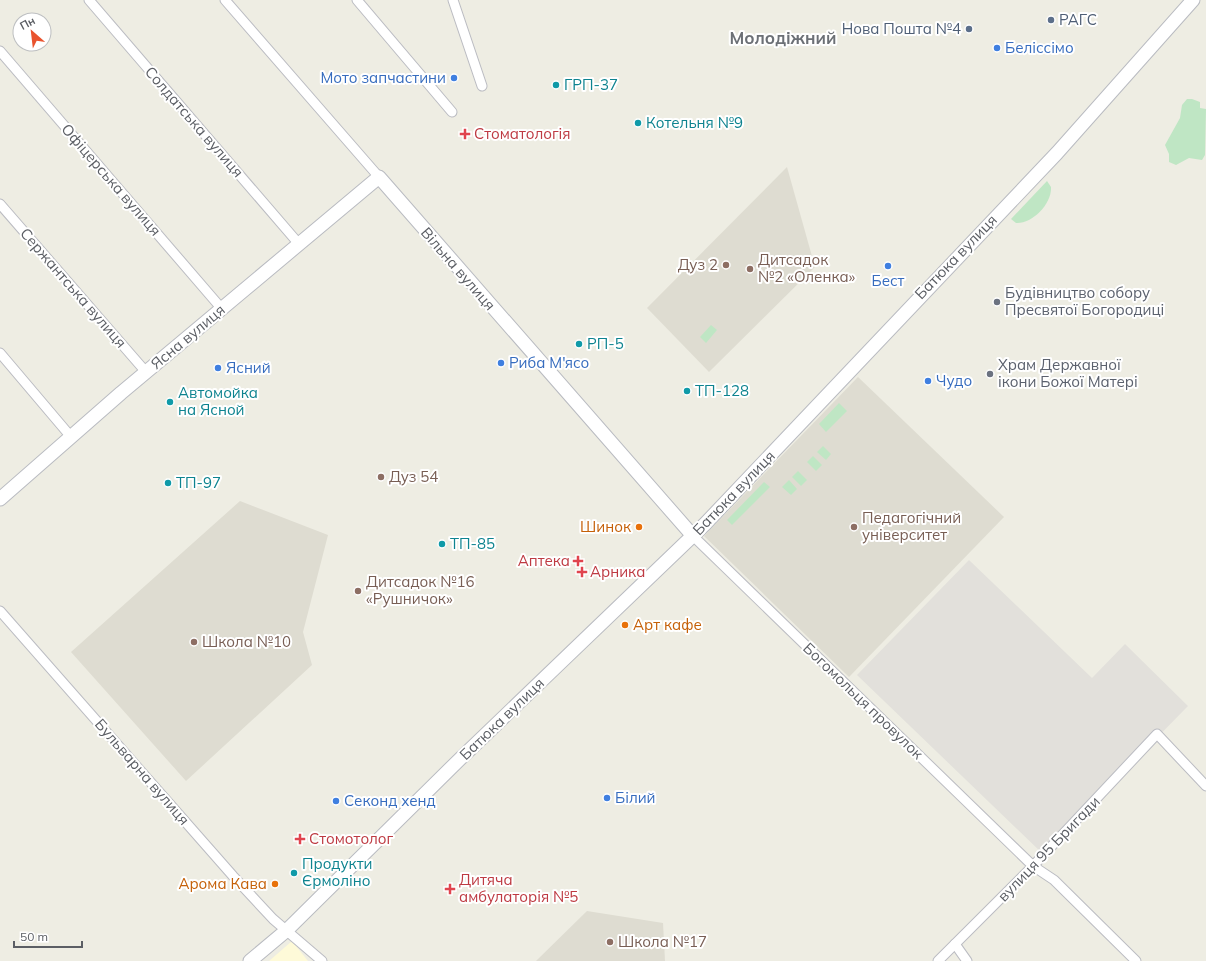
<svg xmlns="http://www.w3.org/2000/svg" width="1206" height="961" font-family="Mulish,sans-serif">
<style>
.commercial{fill:#fefad8}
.industrial{fill:#e2e0db}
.education{fill:#dedcd1}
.green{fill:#bfe6c4}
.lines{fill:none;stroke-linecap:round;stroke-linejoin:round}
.street-casing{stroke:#bbbcc2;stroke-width:11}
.secondary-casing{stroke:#b9bbc1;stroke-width:15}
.street{stroke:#fff;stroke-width:9}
.secondary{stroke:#fff;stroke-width:13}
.service-dot{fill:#5c6f8a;stroke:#fff;stroke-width:1.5}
.shop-dot{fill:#3f7fe0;stroke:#fff;stroke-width:1.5}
.culture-dot{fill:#0f9aa8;stroke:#fff;stroke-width:1.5}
.health-dot{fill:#e0444e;stroke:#fff;stroke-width:1.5}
.education-dot{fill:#8d6e63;stroke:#fff;stroke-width:1.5}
.worship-dot{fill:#6b7280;stroke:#fff;stroke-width:1.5}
.food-dot{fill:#e8710a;stroke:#fff;stroke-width:1.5}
.labels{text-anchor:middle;stroke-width:4;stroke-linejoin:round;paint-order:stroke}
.service-label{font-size:15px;fill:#4e5e75;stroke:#fff;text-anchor:start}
.shop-label{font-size:15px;fill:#366cbe;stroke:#fff;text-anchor:start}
.culture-label{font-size:15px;fill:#0d838f;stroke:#fff;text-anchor:start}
.street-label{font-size:15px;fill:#5b5e64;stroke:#fff}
.health-label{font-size:15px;fill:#be3a42;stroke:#fff;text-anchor:start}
.education-label{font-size:15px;fill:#785e54;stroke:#fff;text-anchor:start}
.worship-label{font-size:15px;fill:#5b616d;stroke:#fff;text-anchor:start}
.food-label{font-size:15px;fill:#c56008;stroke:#fff;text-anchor:end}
.quarter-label{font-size:17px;font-weight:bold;fill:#6c7076;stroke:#fff}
</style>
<rect width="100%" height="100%" fill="#eeede3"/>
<!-- commercial -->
<polygon class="commercial" points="292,941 308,961 269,961"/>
<!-- industrial -->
<polygon class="industrial" points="969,560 1092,678 1125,644 1188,706 1043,854 857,675"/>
<!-- education -->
<g class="education">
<polygon points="787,167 815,267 709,372 647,308"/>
<polygon points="858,377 1004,517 849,677 704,536"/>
<polygon points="240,501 328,535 303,632 312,665 186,781 71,652"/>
<polygon points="587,911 663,923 665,961 536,961"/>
</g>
<!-- green -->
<g class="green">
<polygon points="1187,99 1192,99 1200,102 1200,108 1206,109 1205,155 1202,160 1189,158 1176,165 1169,162 1169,154 1165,145 1180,118 1182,105"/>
<path d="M1047,181L1051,187C1052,204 1032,224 1016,223L1011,219Z"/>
<polygon points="711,325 717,330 706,343 700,337"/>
<polygon points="839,403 847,411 826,432 819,424"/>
<polygon points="823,446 831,454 826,460 817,452"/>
<polygon points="813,456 822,465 816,471 807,462"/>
<polygon points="798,471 807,480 801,486 792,477"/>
<polygon points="789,480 797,489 791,495 782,487"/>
<polygon points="764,482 770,487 732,525 727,520"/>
</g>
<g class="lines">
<!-- street casing -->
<g class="street-casing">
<g id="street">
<polyline points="89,0 299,244"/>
<polyline points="225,0 379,177"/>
<polyline points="357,0 452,112"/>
<polyline points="453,0 482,86"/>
<polyline points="0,51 222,309"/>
<polyline points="0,204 146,372"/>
<polyline points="0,353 72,438"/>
<polyline points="693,536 1033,866 1054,880 1136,961"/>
<polyline points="0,611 233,876 273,919 322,961"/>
<polyline points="955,944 967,961"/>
<polyline points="938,961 1033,866 1157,734 1206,786"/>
</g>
</g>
<!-- secondary casing -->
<g class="secondary-casing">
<g id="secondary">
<polyline points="0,499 121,393 379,177 693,536"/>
<polyline points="250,961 287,930 460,759 705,524 1057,153 1193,0"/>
</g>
</g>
<!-- street -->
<use href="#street" class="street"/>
<!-- secondary -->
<use href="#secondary" class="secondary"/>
</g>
<!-- markers -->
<g class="service-dot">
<circle cx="1051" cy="20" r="4"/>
<circle cx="969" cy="29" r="4"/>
</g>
<g class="shop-dot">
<circle cx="997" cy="48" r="4"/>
<circle cx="454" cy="78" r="4"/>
<circle cx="888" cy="266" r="4"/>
<circle cx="501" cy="363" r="4"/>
<circle cx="218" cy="368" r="4"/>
<circle cx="928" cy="381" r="4"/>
<circle cx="607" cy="798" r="4"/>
<circle cx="336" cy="801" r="4"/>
</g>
<g class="culture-dot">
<circle cx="556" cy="85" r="4"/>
<circle cx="638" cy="123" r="4"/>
<circle cx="579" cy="344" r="4"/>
<circle cx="687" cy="391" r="4"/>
<circle cx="170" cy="402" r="4"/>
<circle cx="168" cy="483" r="4"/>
<circle cx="442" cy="544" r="4"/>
<circle cx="294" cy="873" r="4"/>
</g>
<g class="health-dot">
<path d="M463 128h4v4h4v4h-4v4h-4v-4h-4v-4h4z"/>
<path d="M576 555h4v4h4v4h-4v4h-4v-4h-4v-4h4z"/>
<path d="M580 566h4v4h4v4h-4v4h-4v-4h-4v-4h4z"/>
<path d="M298 833h4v4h4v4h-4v4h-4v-4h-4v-4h4z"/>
<path d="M448 883h4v4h4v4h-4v4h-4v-4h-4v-4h4z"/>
</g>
<g class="education-dot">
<circle cx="726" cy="265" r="4"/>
<circle cx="750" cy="269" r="4"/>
<circle cx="381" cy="477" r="4"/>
<circle cx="854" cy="527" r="4"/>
<circle cx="358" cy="591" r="4"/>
<circle cx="194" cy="642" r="4"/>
<circle cx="610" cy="942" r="4"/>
</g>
<g class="worship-dot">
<circle cx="997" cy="302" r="4"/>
<circle cx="990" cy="374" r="4"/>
</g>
<g class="food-dot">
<circle cx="639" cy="527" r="4"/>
<circle cx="625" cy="625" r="4"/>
<circle cx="275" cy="884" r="4"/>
</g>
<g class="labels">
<!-- service labels -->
<g class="service-label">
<text x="1059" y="25">РАГС</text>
<text x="961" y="34" text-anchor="end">Нова Пошта №4</text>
</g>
<!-- shop labels -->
<g class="shop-label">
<text x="1005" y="53">Беліссімо</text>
<text x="446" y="83" text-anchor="end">Мото запчастини</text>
<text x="888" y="286" text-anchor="middle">Бест</text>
<text x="509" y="368">Риба М'ясо</text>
<text x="226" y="373">Ясний</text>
<text x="936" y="386">Чудо</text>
<text x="615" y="803">Білий</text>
<text x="344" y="806">Секонд хенд</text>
</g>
<!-- culture labels -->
<g class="culture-label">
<text x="564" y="90">ГРП-37</text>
<text x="646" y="128">Котельня №9</text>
<text x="587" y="349">РП-5</text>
<text x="695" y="396">ТП-128</text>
<text x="178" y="398">Автомойка<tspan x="178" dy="17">на Ясной</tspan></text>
<text x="176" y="488">ТП-97</text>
<text x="450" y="549">ТП-85</text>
<text x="302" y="869">Продукти<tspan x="302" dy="17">Єрмоліно</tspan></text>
</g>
<!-- street labels -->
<g class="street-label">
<text transform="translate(194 122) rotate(49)" y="5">Солдатська вулиця</text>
<text transform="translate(111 180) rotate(49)" y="5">Офіцерська вулиця</text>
<text transform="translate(956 257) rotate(-46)" y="5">Батюка вулиця</text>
<text transform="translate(458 269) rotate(49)" y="5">Вільна вулиця</text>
<text transform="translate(73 288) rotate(49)" y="5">Сержантська вулиця</text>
<text transform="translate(188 337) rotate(-40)" y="5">Ясна вулиця</text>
<text transform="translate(734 493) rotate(-46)" y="5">Батюка вулиця</text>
<text transform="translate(863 701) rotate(44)" y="5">Богомольця провулок</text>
<text transform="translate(502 719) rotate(-44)" y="5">Батюка вулиця</text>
<text transform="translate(142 772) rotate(49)" y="5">Бульварна вулиця</text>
<text transform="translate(1049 849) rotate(-46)" y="5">вулиця 95 Бригади</text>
</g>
<!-- health labels -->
<g class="health-label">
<text x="474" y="139">Стоматологія</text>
<text x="570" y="566" text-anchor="end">Аптека</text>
<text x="590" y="577">Арника</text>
<text x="309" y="844">Стомотолог</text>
<text x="459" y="885">Дитяча<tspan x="459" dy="17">амбулаторія №5</tspan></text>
</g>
<!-- education labels -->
<g class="education-label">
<text x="758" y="265">Дитсадок<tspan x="758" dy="17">№2 «Оленка»</tspan></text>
<text x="718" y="270" text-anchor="end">Дуз 2</text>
<text x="389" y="482">Дуз 54</text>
<text x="862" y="523">Педагогічний<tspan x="862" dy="17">університет</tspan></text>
<text x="366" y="587">Дитсадок №16<tspan x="366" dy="17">«Рушничок»</tspan></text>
<text x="202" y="647">Школа №10</text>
<text x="618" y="947">Школа №17</text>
</g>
<!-- worship labels -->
<g class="worship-label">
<text x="1005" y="298">Будівництво собору<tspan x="1005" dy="17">Пресвятої Богородиці</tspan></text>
<text x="998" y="370">Храм Державної<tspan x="998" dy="17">ікони Божої Матері</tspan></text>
</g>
<!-- food labels -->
<g class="food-label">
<text x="631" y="532">Шинок</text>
<text x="633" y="630" text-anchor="start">Арт кафе</text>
<text x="267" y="889">Арома Кава</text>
</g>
<!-- quarter labels -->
<g class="quarter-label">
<text x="783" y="44">Молодіжний</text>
</g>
</g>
<!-- north arrow -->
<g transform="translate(32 32) rotate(332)"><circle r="19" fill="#ffffff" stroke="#bdbfc1"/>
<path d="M0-3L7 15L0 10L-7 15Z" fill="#e9532e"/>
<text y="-6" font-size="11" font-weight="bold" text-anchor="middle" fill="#5b5e64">Пн</text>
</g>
<!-- scale -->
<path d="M14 941v6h68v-6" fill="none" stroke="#5b5e64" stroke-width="2"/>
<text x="20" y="941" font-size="12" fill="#5b5e64" stroke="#ffffff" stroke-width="3" paint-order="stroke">50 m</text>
</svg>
